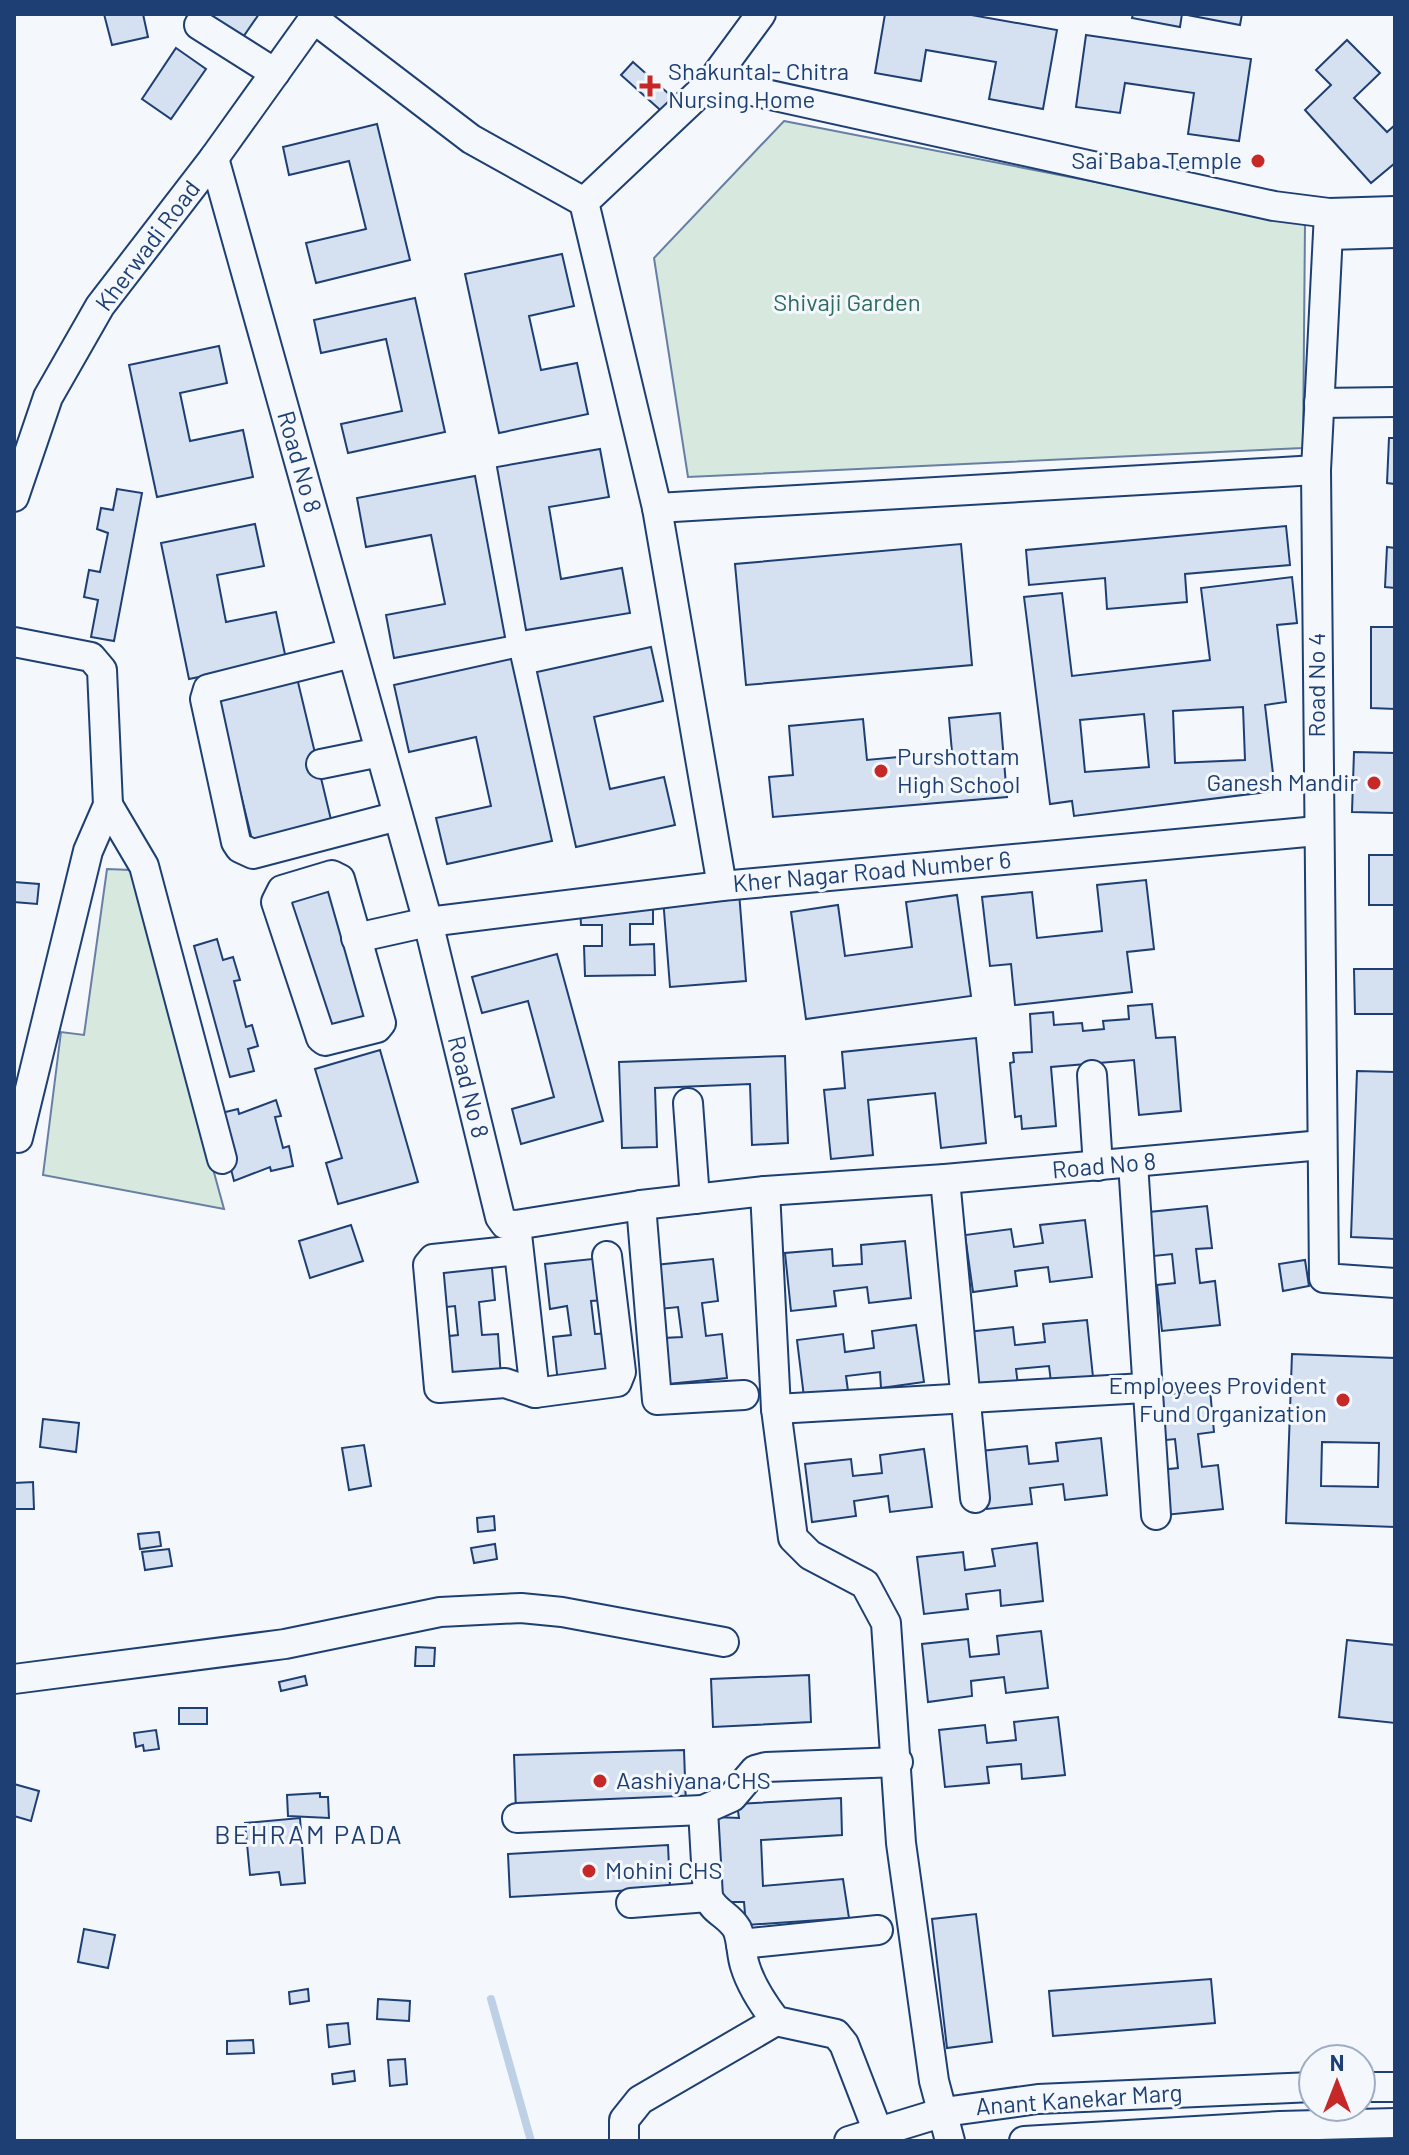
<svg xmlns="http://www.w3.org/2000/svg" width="1409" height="2155" font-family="Barlow,sans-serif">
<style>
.green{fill:#d7e8df;stroke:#687fa3;stroke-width:2}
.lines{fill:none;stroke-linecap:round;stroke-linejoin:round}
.stream{stroke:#bed0e5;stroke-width:8}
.building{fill:#d5e0f0;stroke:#1d3f73;stroke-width:2;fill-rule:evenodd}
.minor-casing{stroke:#1d3f73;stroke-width:32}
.minor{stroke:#f4f7fb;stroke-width:28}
.poi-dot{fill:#c62828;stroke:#f4f7fb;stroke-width:3}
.labels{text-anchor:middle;stroke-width:6;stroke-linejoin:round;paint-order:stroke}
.poi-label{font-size:24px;fill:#1d3f73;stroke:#f4f7fb;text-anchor:start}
.street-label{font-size:24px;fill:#1d3f73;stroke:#f4f7fb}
.park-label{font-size:24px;fill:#2c6c60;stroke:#f4f7fb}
.neighbourhood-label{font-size:26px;letter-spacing:2px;fill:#1d3f73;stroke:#f4f7fb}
</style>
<rect width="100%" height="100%" fill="#f4f7fb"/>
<!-- green -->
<g class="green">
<polygon points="784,121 1305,223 1303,448 688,477 654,258"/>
<polygon points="107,869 131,870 224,1209 43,1175 61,1032 84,1035"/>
</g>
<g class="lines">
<!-- stream -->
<polyline class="stream" points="491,1999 531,2141"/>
</g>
<!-- building -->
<g class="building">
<polygon points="104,14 143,14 148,37 112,45"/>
<polygon points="215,14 259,14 241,40 211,18"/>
<polygon points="885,14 966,14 1057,30 1043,109 989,99 996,62 926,50 921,81 875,73"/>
<polygon points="1133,14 1242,14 1240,25 1182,14 1180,27 1132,18"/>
<polygon points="1086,35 1251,59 1239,141 1188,134 1194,93 1125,83 1120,113 1076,107"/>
<polygon points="1347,40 1380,73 1354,98 1387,132 1395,125 1395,163 1371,183 1305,110 1331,85 1316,70"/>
<polygon points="176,48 206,69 171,119 142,99"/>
<polygon points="633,62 679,103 667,116 621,75"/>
<polygon points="377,124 410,260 316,283 306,243 366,229 349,161 289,175 283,147"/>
<polygon points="562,254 574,306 529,316 541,370 577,363 588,414 499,433 465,274"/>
<polygon points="415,298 445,432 348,453 341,424 402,411 386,339 321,353 314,320"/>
<polygon points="219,346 227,383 180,393 190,441 243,430 253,477 157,497 129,365"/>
<polygon points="1389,438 1395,438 1395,484 1387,483"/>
<polygon points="600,449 609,497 549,507 561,579 622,568 630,613 526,630 497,467"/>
<polygon points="475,476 505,637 394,658 386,615 445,604 431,535 366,547 357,498"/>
<polygon points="117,489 142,493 114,641 91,637 98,600 84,597 89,570 100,572 108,533 97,529 101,508 113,510"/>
<polygon points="255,524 264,566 217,575 226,622 276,612 286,659 189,679 161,543"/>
<polygon points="1286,526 1290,565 1185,574 1187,602 1107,609 1105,578 1029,585 1026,550"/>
<polygon points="961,544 972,665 746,685 735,564"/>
<polygon points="1387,547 1395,548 1395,588 1385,587"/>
<path d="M1292,577L1297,623L1277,625L1286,702L1265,705L1275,791L1074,816L1072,801L1050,804L1024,597L1062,593L1072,676L1210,660L1201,588ZM1243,707L1245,760L1175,763L1173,711ZM1144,714L1149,767L1085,772L1080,720Z"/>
<polygon points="1371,627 1395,627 1395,709 1371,708"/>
<polygon points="651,647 663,701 594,717 610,789 664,777 675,825 576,847 537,672"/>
<polygon points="511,659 552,841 447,864 436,818 491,806 476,737 409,752 394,685"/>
<polygon points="297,678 333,828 254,848 217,697"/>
<polygon points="1000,713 1007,797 773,817 769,777 793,775 789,726 863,719 867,760 952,752 949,718"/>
<polygon points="1354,752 1395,753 1395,813 1352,812"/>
<polygon points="1369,855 1395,855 1395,1014 1355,1014 1354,969 1395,969 1394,905 1369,905"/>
<polygon points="1146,880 1154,949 1127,952 1132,992 1015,1005 1011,964 990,966 982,897 1032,892 1037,938 1102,931 1097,885"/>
<polygon points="14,882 39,884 37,904 14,902"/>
<polygon points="329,883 372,1023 326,1037 283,897"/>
<polygon points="739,892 746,981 670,987 663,898"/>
<polygon points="957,895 971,996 806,1019 791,912 838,905 845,956 912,947 906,902"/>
<polygon points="625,903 653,903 653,924 630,924 630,945 654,944 655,975 585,976 584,946 602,946 602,925 581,925 580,905 602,913 625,913"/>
<polygon points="217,939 223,960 233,957 240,980 234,981 246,1027 252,1025 258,1046 248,1049 254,1071 230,1077 194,946"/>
<polygon points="557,954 603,1121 521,1144 512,1109 554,1097 528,1001 482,1013 472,977"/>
<polygon points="1152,1004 1156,1038 1175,1037 1181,1111 1139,1115 1134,1060 1051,1067 1056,1126 1022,1129 1021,1116 1015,1117 1010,1063 1014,1062 1013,1053 1032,1052 1030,1014 1053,1012 1054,1025 1082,1023 1083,1031 1104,1029 1103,1021 1129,1019 1128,1006"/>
<polygon points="976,1038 986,1143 941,1148 935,1093 868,1100 873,1155 831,1159 824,1090 845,1088 842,1052"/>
<polygon points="380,1050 418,1182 338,1204 326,1163 342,1158 315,1069"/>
<polygon points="785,1056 788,1143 752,1145 750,1084 655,1088 657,1147 622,1148 619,1062"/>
<polygon points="1357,1071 1395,1072 1395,1239 1351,1237"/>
<polygon points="276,1100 281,1116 275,1117 283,1148 289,1146 293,1166 271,1171 270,1167 234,1181 217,1114 238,1109 239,1114"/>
<polygon points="1207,1206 1212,1248 1196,1249 1200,1283 1215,1281 1220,1325 1162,1331 1157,1285 1175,1283 1172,1254 1154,1256 1149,1212"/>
<polygon points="1085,1220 1092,1277 1050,1282 1048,1267 1015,1271 1017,1286 973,1292 965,1235 1011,1229 1014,1247 1043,1243 1040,1225"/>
<polygon points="351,1225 363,1261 310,1278 299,1241"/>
<polygon points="905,1241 911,1298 869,1303 867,1287 834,1291 836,1306 791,1311 785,1253 832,1249 833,1266 862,1264 861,1245"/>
<polygon points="491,1258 495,1300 479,1302 482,1335 498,1334 501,1378 443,1382 440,1337 458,1335 455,1306 437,1308 434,1263"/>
<polygon points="602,1258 607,1300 591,1301 595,1334 611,1333 615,1377 558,1383 553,1337 571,1335 567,1306 550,1309 545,1264"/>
<polygon points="713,1259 718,1301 702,1303 706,1336 722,1334 727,1378 668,1384 663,1338 682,1337 678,1307 660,1309 655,1265"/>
<polygon points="1305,1260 1309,1286 1283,1291 1279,1264"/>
<polygon points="1087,1320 1093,1377 1051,1382 1049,1366 1016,1369 1018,1385 974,1390 967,1332 1013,1327 1015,1345 1045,1342 1043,1324"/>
<polygon points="916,1325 924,1382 881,1388 880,1372 846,1376 848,1391 804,1397 797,1340 843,1334 845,1352 874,1348 872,1331"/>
<path d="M1292,1354L1395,1358V1527L1286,1523ZM1322,1442L1379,1443L1378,1487L1321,1486Z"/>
<polygon points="1210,1390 1214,1432 1198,1434 1202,1467 1218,1465 1223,1509 1165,1515 1160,1470 1178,1468 1175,1439 1157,1441 1152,1396"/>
<polygon points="43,1419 79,1423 76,1452 40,1447"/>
<polygon points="1101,1438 1107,1495 1065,1500 1063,1484 1030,1488 1032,1504 987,1509 981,1451 1027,1446 1029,1464 1058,1461 1056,1443"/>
<polygon points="364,1445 371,1486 349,1490 342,1448"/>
<polygon points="924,1449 932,1507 890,1512 888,1496 854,1501 856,1516 812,1522 805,1464 851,1459 853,1476 882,1473 880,1455"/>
<polygon points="33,1482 34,1509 14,1509 14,1483"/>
<polygon points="494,1516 495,1530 478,1532 477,1518"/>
<polygon points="159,1532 161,1546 140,1549 138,1534"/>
<polygon points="1037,1543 1043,1601 1001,1606 1000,1590 966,1594 968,1609 924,1614 917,1557 963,1552 965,1570 995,1566 992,1549"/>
<polygon points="495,1544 497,1559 474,1563 471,1548"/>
<polygon points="169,1549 172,1566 145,1570 142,1552"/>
<polygon points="1041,1631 1048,1688 1006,1693 1004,1677 971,1681 972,1696 928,1702 922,1644 968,1639 970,1657 999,1654 997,1636"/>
<polygon points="1347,1640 1395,1645 1395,1723 1339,1717"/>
<polygon points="416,1647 435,1648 434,1666 415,1666"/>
<polygon points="809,1675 811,1722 713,1727 711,1679"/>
<polygon points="305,1676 307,1685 281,1691 279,1682"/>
<rect x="179" y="1708" width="28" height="16"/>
<polygon points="1058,1717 1065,1775 1022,1779 1021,1764 987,1767 989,1783 945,1787 939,1730 985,1725 987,1743 1016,1740 1014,1722"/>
<polygon points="156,1730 159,1749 144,1751 143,1745 136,1747 134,1733"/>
<polygon points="684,1750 686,1806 516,1812 514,1755"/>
<polygon points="14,1784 39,1791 31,1821 14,1816"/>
<polygon points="320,1793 320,1797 328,1797 329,1818 288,1816 287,1795"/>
<polygon points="841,1798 842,1835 761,1840 763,1886 843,1879 849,1918 746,1925 744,1902 718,1902 715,1817 739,1818 737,1804"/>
<polygon points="300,1818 305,1883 281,1885 279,1872 250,1875 245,1823"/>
<polygon points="668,1845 670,1888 510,1897 508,1854"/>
<polygon points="976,1914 992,2042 947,2048 932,1919"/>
<polygon points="84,1929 115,1935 108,1968 78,1962"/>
<polygon points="1211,1979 1215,2023 1053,2036 1049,1991"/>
<polygon points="308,1989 309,2001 290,2004 289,1992"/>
<polygon points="378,1999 410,2001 409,2021 377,2019"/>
<polygon points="348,2023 350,2044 329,2047 327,2025"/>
<polygon points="253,2040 254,2053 227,2054 227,2041"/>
<polygon points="405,2059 407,2084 390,2086 388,2060"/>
<polygon points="354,2071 355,2081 333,2084 332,2074"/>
</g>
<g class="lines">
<!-- minor casing -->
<g class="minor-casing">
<g id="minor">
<polyline points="314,19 471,139 584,202"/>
<polyline points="199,25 275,73"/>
<polyline points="711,82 1274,206 1329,213 1395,211"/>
<polyline points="214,158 428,922 500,1217 505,1224 516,1225 641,1205 765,1191 945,1179 1322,1145"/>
<polyline points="1329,213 1316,470 1324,1278 1395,1283"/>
<polyline points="1329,235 1395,233"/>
<polyline points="1319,403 1395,402"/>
<polyline points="14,497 48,397 100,306 214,158 317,14"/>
<polyline points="657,508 1316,470"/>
<polyline points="14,642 91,657 102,670 108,805 88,851 18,1138"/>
<polyline points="352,653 208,689 205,699 236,842 240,848 253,854 398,816"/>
<polyline points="321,764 380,752"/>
<polyline points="108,805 144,866 222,1159"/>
<polygon points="332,875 340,879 381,1023 377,1028 325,1041 321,1038 276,902 282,890"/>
<polyline points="722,886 657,508 584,202 711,82 761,14"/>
<polyline points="356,938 428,922 722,886 1317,831"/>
<polyline points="1092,1075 1098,1166"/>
<polyline points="688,1103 695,1199"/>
<polyline points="1133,1163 1156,1515"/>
<polyline points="945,1179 975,1498"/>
<polyline points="765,1191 776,1409 793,1538 810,1555 865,1584 886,1623 901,1843 934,2081 950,2141"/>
<polyline points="641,1205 657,1400 744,1395"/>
<polyline points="517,1234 535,1393"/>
<polyline points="518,1250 433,1259 428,1265 439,1388 505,1383 535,1393 617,1382 621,1372 607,1256"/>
<polyline points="776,1409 1145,1388"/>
<polyline points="14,1679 285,1644 440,1612 521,1608 562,1612 724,1642"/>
<polyline points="517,1818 703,1810"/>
<polyline points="631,1903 708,1897"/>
<polyline points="741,1944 878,1930"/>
<polyline points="1361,2087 1395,2087"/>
<path d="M878,2132L844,2044L836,2034L776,2021C763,2004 751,1986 745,1966C741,1954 742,1940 737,1929C729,1915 714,1912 708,1897L703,1810L732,1797L755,1770L766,1767L898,1762"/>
<polyline points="624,2141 624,2120 640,2100 776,2021"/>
<polyline points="849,2141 944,2112 1038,2099 1313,2087"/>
<polyline points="1024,2141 1280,2126 1395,2123"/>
</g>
</g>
<!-- minor -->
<use href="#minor" class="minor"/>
</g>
<!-- markers -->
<g class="poi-dot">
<path d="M646 74h8v8h8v8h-8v8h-8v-8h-8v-8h8z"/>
<circle cx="1258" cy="161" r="8"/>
<circle cx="881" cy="771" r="8"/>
<circle cx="1374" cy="783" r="8"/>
<circle cx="1343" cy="1400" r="8"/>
<circle cx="600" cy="1781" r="8"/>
<circle cx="589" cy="1871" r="8"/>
</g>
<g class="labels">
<!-- poi labels -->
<g class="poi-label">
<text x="668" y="80">Shakuntal- Chitra<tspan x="668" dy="28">Nursing Home</tspan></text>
<text x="1242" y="169" text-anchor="end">Sai Baba Temple</text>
<text x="897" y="765">Purshottam<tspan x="897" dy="28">High School</tspan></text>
<text x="1358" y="791" text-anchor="end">Ganesh Mandir</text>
<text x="1327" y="1394" text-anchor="end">Employees Provident<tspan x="1327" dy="28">Fund Organization</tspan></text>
<text x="616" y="1789">Aashiyana CHS</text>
<text x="605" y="1879">Mohini CHS</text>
</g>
<!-- street labels -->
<g class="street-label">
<text transform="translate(148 246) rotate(-53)" y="8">Kherwadi Road</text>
<text transform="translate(299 462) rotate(74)" y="8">Road No 8</text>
<text transform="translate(1317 685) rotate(-90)" y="8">Road No 4</text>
<text transform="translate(872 872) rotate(-5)" y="8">Kher Nagar Road Number 6</text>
<text transform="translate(468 1087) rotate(76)" y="8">Road No 8</text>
<text transform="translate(1104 1166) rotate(-5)" y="8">Road No 8</text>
<text transform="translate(1079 2100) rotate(-4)" y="8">Anant Kanekar Marg</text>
</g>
<!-- park labels -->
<g class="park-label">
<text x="847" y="311">Shivaji Garden</text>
</g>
<!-- neighbourhood labels -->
<g class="neighbourhood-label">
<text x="309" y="1844">BEHRAM PADA</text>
</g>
</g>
<!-- border -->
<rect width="1409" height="2155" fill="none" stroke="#1d3f73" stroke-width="32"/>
<!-- north arrow -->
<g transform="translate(1337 2083)"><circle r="38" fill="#f4f7fb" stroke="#9eadc5" stroke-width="2"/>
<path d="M0-6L14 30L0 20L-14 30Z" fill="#c62828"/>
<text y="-12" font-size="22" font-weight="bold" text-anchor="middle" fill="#1d3f73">N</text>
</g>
</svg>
